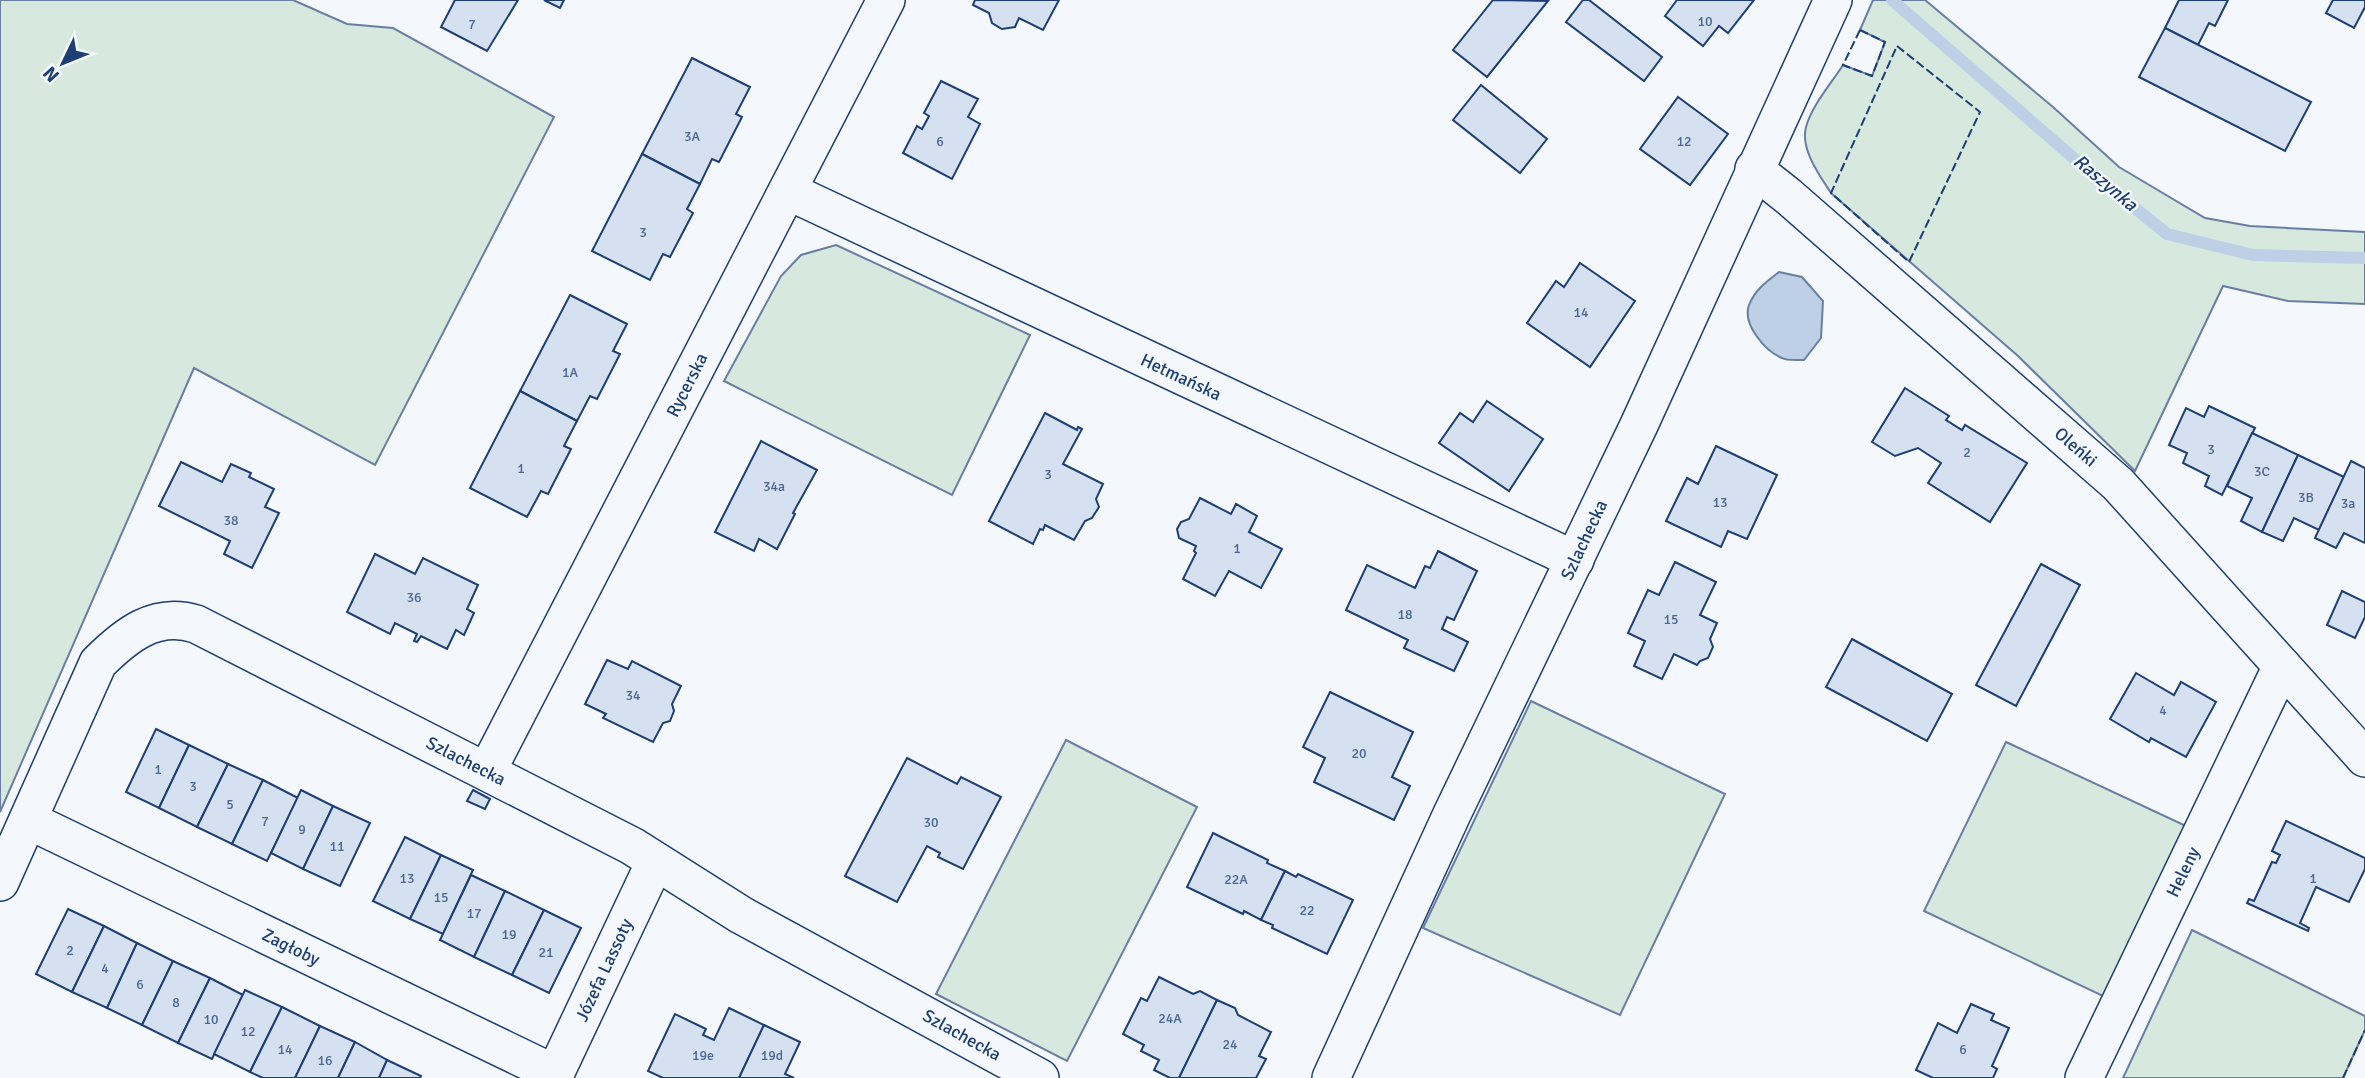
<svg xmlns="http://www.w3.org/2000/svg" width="2365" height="1078" font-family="Signika,sans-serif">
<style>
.green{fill:#d7e8df;stroke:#687fa3;stroke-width:2}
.water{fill:#bed0e5;stroke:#687fa3;stroke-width:2}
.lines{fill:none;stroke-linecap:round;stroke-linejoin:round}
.stream{stroke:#bed0e5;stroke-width:12}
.building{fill:#d5e0f0;stroke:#1d3f73;stroke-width:2}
.minor-casing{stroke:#1d3f73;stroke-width:40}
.minor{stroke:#f4f7fb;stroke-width:37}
.fence{stroke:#1d3f73;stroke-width:2;stroke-dasharray:9 3.5;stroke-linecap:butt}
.labels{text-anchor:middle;stroke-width:5;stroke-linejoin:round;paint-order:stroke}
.number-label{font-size:14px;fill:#4b6792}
.street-label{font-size:18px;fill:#1d3f73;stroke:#f4f7fb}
.water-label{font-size:19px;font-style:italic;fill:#1d3f73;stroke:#f4f7fb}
</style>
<rect width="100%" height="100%" fill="#f4f7fb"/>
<!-- green -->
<g class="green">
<polygon points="0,0 293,0 347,24 393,28 554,117 375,465 194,368 0,812"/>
<path d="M1873,0H1925L2053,107L2119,167L2205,218L2250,226L2365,232V304L2288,301L2223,286L2135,471L2018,356L1831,193C1820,176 1800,149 1806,127C1812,105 1831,84 1843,65L1872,76L1885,42L1860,30Z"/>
<polygon points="836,245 1030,335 952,495 724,381 781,276 801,255"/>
<polygon points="1531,701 1725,794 1620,1015 1423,928"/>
<polygon points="1066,740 1197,807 1067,1061 936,994"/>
<polygon points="2006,742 2186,826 2105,997 1924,911"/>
<polygon points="2192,930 2365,1016 2365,1030 2343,1078 2123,1078"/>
</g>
<!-- water -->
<path class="water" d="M1779,272L1802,277L1823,301L1821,338L1804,360C1797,360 1787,361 1782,358C1765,351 1742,324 1749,305C1755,290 1766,282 1779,272Z"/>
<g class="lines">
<!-- stream -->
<polyline class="stream" points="1892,0 2077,161 2167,234 2253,255 2365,258"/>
</g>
<!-- building -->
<g class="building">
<polygon points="455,0 518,0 487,51 441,27"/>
<polygon points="544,0 564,0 560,8"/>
<polygon points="975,0 1059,0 1043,30 1019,18 1015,27 1002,29 992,23 989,13 973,5"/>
<polygon points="1493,0 1548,1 1487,77 1453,50"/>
<polygon points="1583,0 1589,0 1662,57 1644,81 1566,22"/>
<polygon points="1677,0 1754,0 1728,33 1719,26 1703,46 1665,16"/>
<polygon points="2179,0 2228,0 2215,26 2209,23 2198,45 2165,28"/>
<polygon points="2333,0 2365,0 2365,7 2354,28 2326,13"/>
<polygon points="2165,28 2311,102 2285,151 2139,77"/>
<polygon points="692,58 750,87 736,114 742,117 719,162 712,159 700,184 642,154"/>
<polygon points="941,81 978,99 968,117 980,124 952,179 903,153 917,126 922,129 929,116 924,113"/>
<polygon points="1481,85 1547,139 1520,173 1453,120"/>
<polygon points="1678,97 1728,134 1690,185 1640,149"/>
<polygon points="642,154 700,184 687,209 693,213 670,257 663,254 650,280 592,251"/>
<polygon points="1580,263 1635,301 1590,367 1527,323 1556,281 1564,287"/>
<polygon points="570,295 627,324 613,351 620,354 597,399 590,396 577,421 520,391"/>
<polygon points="1905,388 1949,416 1946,420 1962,430 1965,425 2027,463 1990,522 1928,483 1941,463 1918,448 1895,456 1872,442"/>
<polygon points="520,391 577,421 564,446 571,449 548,494 541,491 527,517 470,488"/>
<polygon points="1487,401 1543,439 1509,491 1439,443 1460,413 1473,422"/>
<polygon points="2209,406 2255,428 2222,495 2205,486 2209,476 2183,463 2187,453 2169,445 2186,408 2204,417"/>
<polygon points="1045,413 1077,430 1078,427 1082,429 1063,464 1103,484 1096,499 1099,507 1092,518 1085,521 1074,540 1045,525 1043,530 1040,529 1033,544 989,521"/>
<polygon points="2252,433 2298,455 2262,532 2241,521 2252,498 2227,486"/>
<polygon points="761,441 817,470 793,513 795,514 777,549 759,539 754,551 715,532"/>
<polygon points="1716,446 1777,475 1747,539 1728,531 1721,547 1666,521 1687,478 1698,484"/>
<polygon points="2298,455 2344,477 2319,530 2294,518 2283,541 2262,532"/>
<polygon points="2351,461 2365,468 2365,543 2344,533 2336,548 2315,538"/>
<polygon points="181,462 222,482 231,464 251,473 249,477 274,489 265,507 279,513 252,568 224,554 230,541 159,506"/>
<polygon points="1200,498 1231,514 1236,504 1257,516 1249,532 1282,549 1261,588 1229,571 1215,596 1183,579 1196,553 1194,551 1196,546 1179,538 1177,529 1181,522 1189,519"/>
<polygon points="1438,551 1477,571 1454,620 1447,617 1442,629 1468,642 1454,671 1404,648 1408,640 1346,610 1367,565 1415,588 1425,566 1430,568"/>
<polygon points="375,554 415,574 423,558 478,585 467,609 474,613 464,635 456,630 447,649 421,636 417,642 414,641 417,634 395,623 390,634 347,612"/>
<polygon points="1675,562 1716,582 1700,615 1717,623 1710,639 1713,647 1708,658 1700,661 1697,665 1674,654 1662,679 1634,666 1645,641 1628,633 1648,590 1659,595"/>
<polygon points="2041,564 2080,585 2016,706 1976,685"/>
<polygon points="2342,591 2365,602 2365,617 2355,638 2327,625"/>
<polygon points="1852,639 1952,694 1927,741 1826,687"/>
<polygon points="607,660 628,669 632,661 681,686 672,704 674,711 670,721 663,723 653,742 603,718 606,714 585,704"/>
<polygon points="2136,673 2174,695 2181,682 2216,702 2186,757 2151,738 2149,742 2110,719"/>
<polygon points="1330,692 1413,732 1392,777 1410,786 1394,820 1314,782 1325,758 1303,747"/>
<polygon points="156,729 189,745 159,808 126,792"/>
<polygon points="189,745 228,764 197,827 159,808"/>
<polygon points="907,758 957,784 961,777 1001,797 963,869 938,857 940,853 927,846 897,902 845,876"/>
<polygon points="228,764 263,780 232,844 197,827"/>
<polygon points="263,780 298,798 267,861 232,844"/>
<polygon points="301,790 333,806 303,869 271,853"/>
<polygon points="473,790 490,799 485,809 467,801"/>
<polygon points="333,806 370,823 340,886 303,869"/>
<polygon points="2286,821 2365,858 2365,869 2349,902 2316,887 2300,923 2309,928 2308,931 2247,903 2249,899 2254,901 2272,862 2276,863 2280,855 2272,851"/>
<polygon points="1213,833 1268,860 1267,863 1285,871 1261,920 1244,911 1243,914 1187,887"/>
<polygon points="405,837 441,855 410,919 373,901"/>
<polygon points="441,855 473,870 443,934 410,919"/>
<polygon points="1285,871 1296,877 1298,874 1353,900 1327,954 1272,928 1273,925 1261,920"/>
<polygon points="471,875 505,891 474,957 440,940"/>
<polygon points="505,891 544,910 512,975 474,957"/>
<polygon points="68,909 104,926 72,992 36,974"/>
<polygon points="544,910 581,928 549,993 512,975"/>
<polygon points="104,926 137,943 107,1008 72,992"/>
<polygon points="137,943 173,961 142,1025 107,1008"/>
<polygon points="173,961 210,978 178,1043 142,1025"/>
<polygon points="1159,977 1193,994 1200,991 1217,1000 1179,1078 1170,1078 1154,1070 1159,1060 1141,1051 1144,1045 1123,1034 1141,998 1147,1001"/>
<polygon points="210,978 243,995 212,1059 178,1043"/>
<polygon points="245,990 282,1007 250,1072 214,1054"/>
<polygon points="1217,1000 1235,1008 1238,1015 1271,1032 1259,1056 1266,1059 1256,1078 1179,1078"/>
<polygon points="1971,1004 1994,1014 1991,1020 2009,1028 1992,1066 1997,1069 1993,1078 1933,1078 1916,1070 1938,1023 1957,1033"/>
<polygon points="282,1007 320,1026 295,1078 263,1078 250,1072"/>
<polygon points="729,1008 764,1025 739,1078 663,1078 648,1071 675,1014 706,1029 703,1035 714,1040"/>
<polygon points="764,1025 800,1042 785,1074 794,1078 739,1078"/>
<polygon points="320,1026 355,1042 338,1078 295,1078"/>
<polygon points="355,1042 387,1060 379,1078 338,1078"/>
<polygon points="387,1060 421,1076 420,1078 379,1078"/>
</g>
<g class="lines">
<!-- minor casing -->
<g class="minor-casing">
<g id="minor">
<polyline points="1754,169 1788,196 2118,484 2365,758"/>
<polyline points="788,191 1575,560"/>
<polyline points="487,771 886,0"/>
<polyline points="28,820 555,1074"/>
<path d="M0,882L98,663C125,636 155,611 196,624L632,846L741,915L1040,1078"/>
<polyline points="553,1078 655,862"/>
<polyline points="1331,1078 1452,814 1639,425 1833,0"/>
<polyline points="2084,1078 2282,666"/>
</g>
</g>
<!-- minor -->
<use href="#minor" class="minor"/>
<!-- fence -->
<g class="fence">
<polygon points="1860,30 1885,42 1872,76 1843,65"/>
<polygon points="1897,46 1980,112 1909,262 1831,193"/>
<polyline points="2343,1078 2365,1030"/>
</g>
</g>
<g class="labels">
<!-- number labels -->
<g class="number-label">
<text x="1705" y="26">10</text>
<text x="472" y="29">7</text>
<text x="692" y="141">3A</text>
<text x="940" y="146">6</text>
<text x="1684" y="146">12</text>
<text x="643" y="237">3</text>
<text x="1581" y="317">14</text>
<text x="570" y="377">1A</text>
<text x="2211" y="454">3</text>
<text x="1967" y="457">2</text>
<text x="521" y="473">1</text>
<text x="2262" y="476">3C</text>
<text x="1048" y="479">3</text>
<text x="774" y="491">34a</text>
<text x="2306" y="502">3B</text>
<text x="1720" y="507">13</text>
<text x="2348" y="508">3a</text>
<text x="231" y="525">38</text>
<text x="1237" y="553">1</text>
<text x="414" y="602">36</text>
<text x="1405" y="619">18</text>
<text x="1671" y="624">15</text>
<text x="633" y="700">34</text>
<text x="2163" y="715">4</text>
<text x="1359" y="758">20</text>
<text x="158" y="774">1</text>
<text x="193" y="791">3</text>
<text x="230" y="809">5</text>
<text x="265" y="826">7</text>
<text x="931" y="827">30</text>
<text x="302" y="834">9</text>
<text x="337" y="851">11</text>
<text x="407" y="883">13</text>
<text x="2313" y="883">1</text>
<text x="1236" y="884">22A</text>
<text x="441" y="902">15</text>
<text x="1307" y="915">22</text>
<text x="474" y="918">17</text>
<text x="509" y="939">19</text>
<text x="70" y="955">2</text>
<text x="546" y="957">21</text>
<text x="105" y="973">4</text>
<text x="140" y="989">6</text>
<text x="176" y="1007">8</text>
<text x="1170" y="1023">24A</text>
<text x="211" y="1024">10</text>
<text x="248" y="1036">12</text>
<text x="1230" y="1049">24</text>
<text x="285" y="1054">14</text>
<text x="1963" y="1054">6</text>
<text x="703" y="1060">19e</text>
<text x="772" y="1060">19d</text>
<text x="325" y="1065">16</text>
</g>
<!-- street labels -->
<g class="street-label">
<text transform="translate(1181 377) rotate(25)" y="6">Hetmańska</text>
<text transform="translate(687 385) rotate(-63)" y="6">Rycerska</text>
<text transform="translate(2076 447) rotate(41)" y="6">Oleńki</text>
<text transform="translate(1584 540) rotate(-65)" y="6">Szlachecka</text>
<text transform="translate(466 761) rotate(27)" y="6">Szlachecka</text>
<text transform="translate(2183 872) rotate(-64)" y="6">Heleny</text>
<text transform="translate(291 947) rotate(26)" y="6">Zagłoby</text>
<text transform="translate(604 970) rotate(-65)" y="6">Józefa Lassoty</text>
<text transform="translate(962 1035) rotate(29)" y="6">Szlachecka</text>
</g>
<!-- water labels -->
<g class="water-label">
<text transform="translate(2106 182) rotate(40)" y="7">Raszynka</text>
</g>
</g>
<!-- north arrow -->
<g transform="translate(63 63) rotate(227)" stroke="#f4f7fb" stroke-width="5" paint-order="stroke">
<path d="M0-5L12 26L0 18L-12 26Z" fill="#1d3f73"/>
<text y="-10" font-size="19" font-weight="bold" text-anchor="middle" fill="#1d3f73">N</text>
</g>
</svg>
